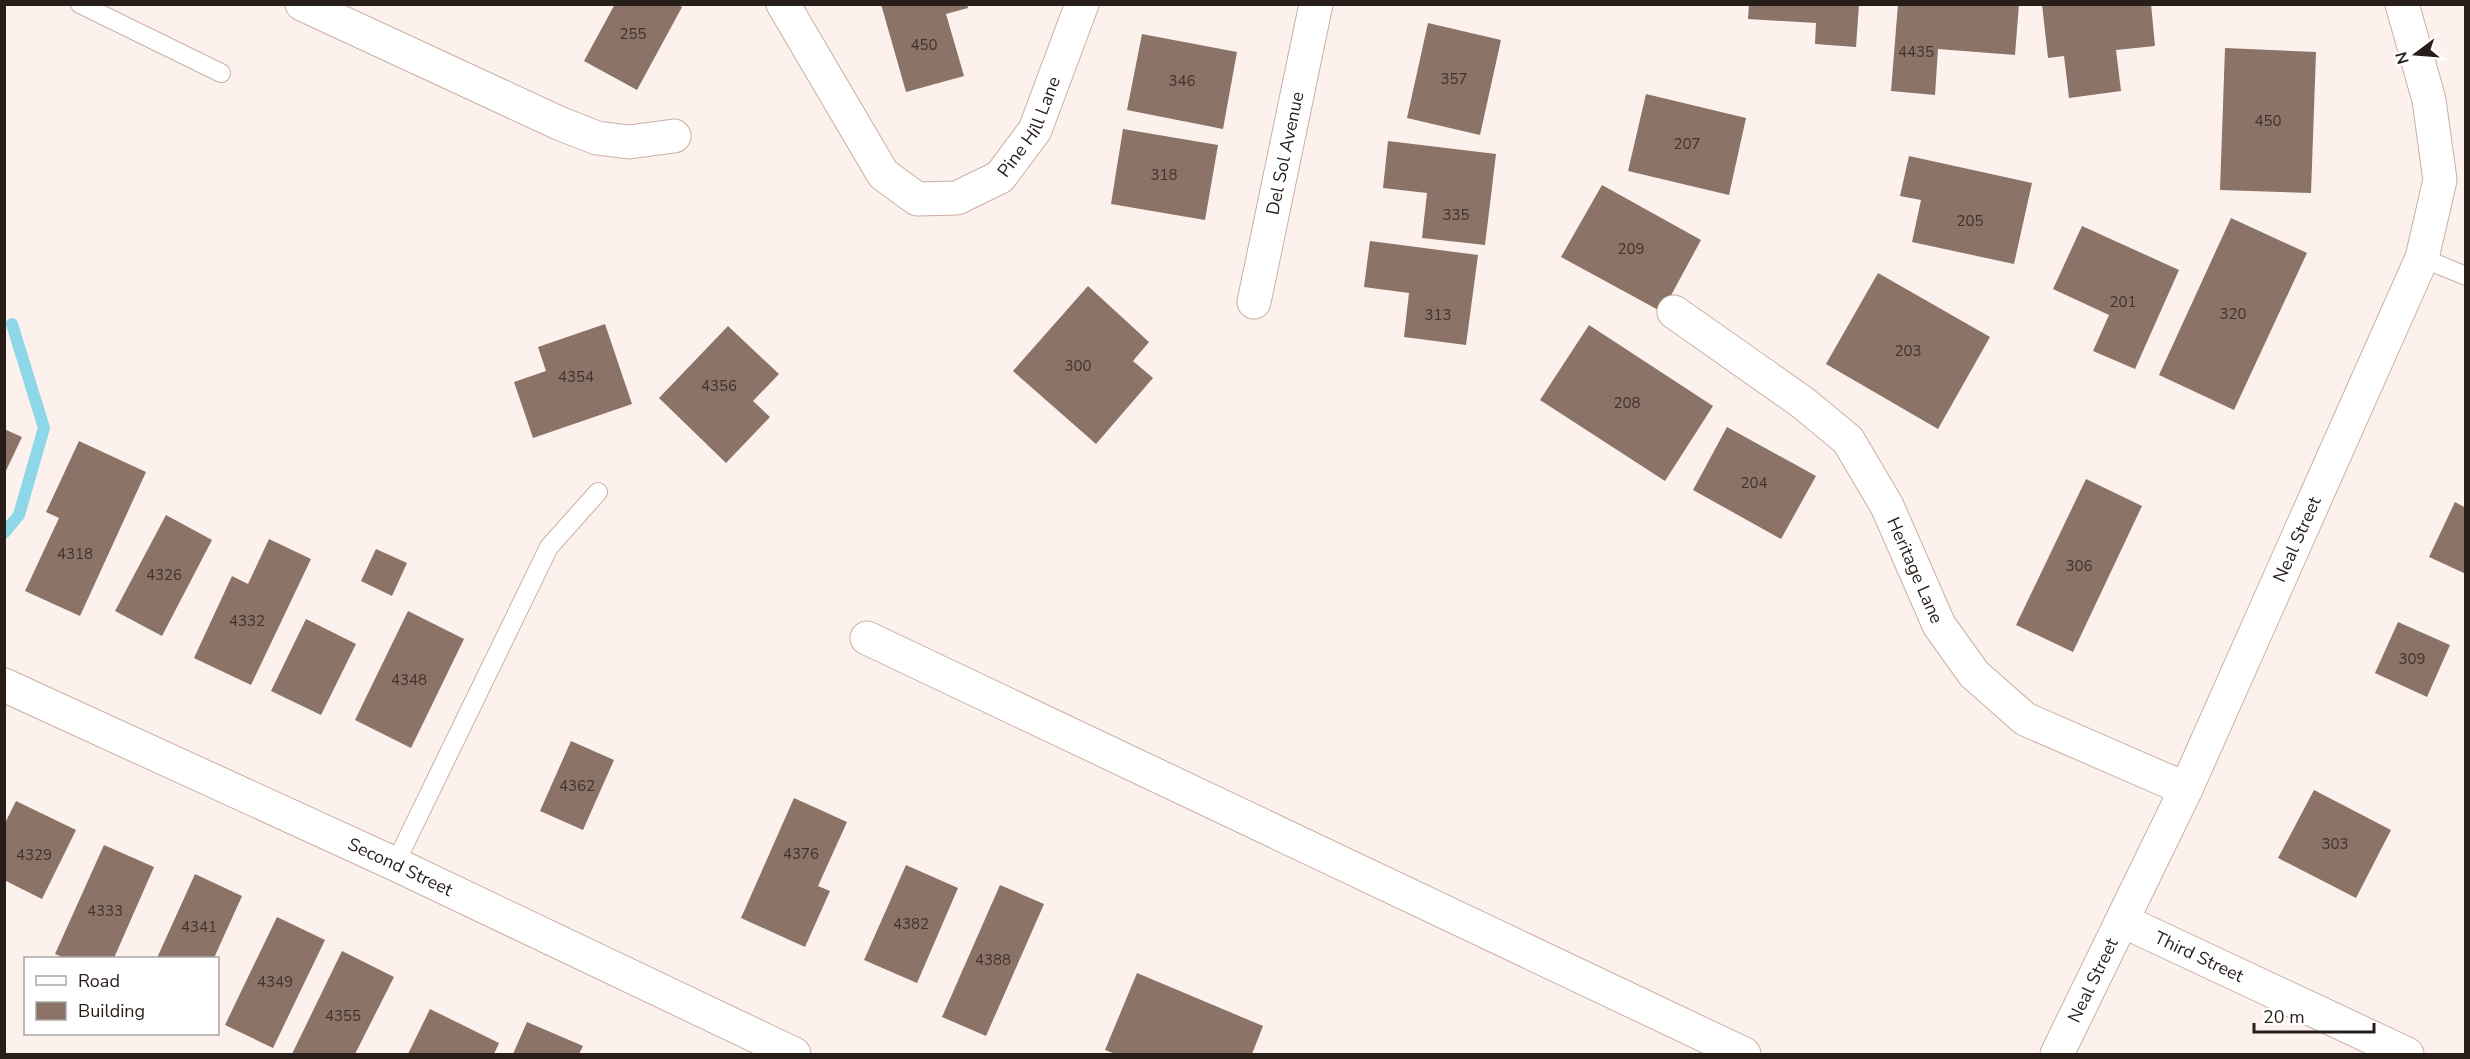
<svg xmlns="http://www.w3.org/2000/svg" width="2470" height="1059" font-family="'Nunito Sans',sans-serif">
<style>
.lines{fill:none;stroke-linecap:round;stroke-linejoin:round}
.stream{stroke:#8ed7e8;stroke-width:12}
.building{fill:#8b7367}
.lane-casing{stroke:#cab0a3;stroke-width:20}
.street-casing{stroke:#cab0a3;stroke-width:35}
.lane{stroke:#fff;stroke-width:18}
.street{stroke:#fff;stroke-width:33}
.labels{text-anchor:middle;stroke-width:4.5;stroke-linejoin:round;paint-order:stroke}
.number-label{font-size:15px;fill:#41332c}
.street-label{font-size:18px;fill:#281e19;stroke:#fff}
</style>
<rect width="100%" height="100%" fill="#fcf1ec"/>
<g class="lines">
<!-- stream -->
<polyline class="stream" points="4,533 19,515 44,428 12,324"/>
</g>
<!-- building -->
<g class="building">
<polygon points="615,4 677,4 682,7 637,90 584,61"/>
<polygon points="881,4 967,4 968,8 946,14 964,76 906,92"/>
<polygon points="1749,4 1859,4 1856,47 1815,44 1816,23 1748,19"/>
<polygon points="1898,4 2019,4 2015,55 1938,49 1935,95 1891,91"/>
<polygon points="2042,4 2151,4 2155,46 2116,50 2121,91 2069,98 2064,56 2048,58"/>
<polygon points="1428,23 1501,40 1480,135 1407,118"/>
<polygon points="1142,34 1237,52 1223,129 1127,110"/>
<polygon points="2225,48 2316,52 2311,193 2220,190"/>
<polygon points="1646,94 1746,118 1729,195 1628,171"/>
<polygon points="1123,129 1218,145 1205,220 1111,204"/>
<polygon points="1388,141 1496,154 1485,245 1422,238 1427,193 1383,188"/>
<polygon points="1909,156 2032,183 2014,264 1912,242 1921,200 1900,196"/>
<polygon points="1602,185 1701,240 1662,312 1561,257"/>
<polygon points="2231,218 2307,253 2234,410 2159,375"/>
<polygon points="2082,226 2179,270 2135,369 2093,351 2109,315 2053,289"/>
<polygon points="1370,241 1478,255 1466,345 1404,337 1409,293 1364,287"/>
<polygon points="1878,273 1990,337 1938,429 1826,364"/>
<polygon points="1088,286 1149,342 1133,361 1153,378 1096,444 1013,371"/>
<polygon points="605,324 632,404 533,438 514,382 546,371 538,347"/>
<polygon points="1589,325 1713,406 1665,481 1540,400"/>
<polygon points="728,326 779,374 753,401 770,417 726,463 659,398"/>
<polygon points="1727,427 1816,476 1781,539 1693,490"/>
<polygon points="4,429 22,437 4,475"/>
<polygon points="79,441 146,472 80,616 25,591 59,518 46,512"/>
<polygon points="2086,479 2142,506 2073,652 2016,625"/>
<polygon points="2455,502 2466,508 2466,574 2429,557"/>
<polygon points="166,515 212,540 162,636 115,611"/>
<polygon points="269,539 311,559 251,685 194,658 232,576 248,584"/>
<polygon points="376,549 407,563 392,596 361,581"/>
<polygon points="408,611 464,639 411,748 355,720"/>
<polygon points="306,619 356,644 321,715 271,691"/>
<polygon points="2398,622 2450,645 2427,697 2375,673"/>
<polygon points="571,741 614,760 583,830 540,811"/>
<polygon points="2314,790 2391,830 2356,898 2278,858"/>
<polygon points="794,798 847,822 818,886 830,891 805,947 741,918"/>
<polygon points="16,801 76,830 42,899 4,880 4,825"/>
<polygon points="104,845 154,867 114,958 65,958 55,954"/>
<polygon points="906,865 958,888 917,983 864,960"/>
<polygon points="195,874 242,896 214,958 157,958"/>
<polygon points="1000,885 1044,904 986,1036 942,1017"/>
<polygon points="277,917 325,940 273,1048 225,1025"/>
<polygon points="342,951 394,977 355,1054 292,1054"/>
<polygon points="1137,973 1263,1026 1252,1054 1115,1054 1105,1050"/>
<polygon points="430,1009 499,1043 494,1054 408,1054"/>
<polygon points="527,1022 583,1046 579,1054 513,1054"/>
</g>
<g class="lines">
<!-- lane casing -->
<g class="lane-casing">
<g id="lane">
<polyline points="80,4 221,73"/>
<polyline points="2422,258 2466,276"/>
<polyline points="395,864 549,547 598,492"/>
</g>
</g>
<!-- street casing -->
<g class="street-casing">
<g id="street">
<polyline points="302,4 561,124 597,138 629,142 674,136"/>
<path id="s1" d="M783,4L883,174L917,199L957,198L1000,177L1035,130L1082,4"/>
<path id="s2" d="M1254,302L1316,4"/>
<path id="s3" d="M1674,312L1802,402L1848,440L1887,506L1939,625L1974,674L2025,719L2186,789"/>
<polyline points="867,638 1744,1054"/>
<path id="s4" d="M4,685L395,864L794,1054"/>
<path id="s5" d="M2123,921L2407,1054"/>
<path id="s6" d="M2057,1054L2186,789L2422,258L2440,180L2429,100L2402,4"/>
</g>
</g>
<!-- lane -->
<use href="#lane" class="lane"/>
<!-- street -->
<use href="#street" class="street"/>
</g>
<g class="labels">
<!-- number labels -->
<g class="number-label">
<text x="633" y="39">255</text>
<text x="924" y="50">450</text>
<text x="1916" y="57">4435</text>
<text x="1454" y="84">357</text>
<text x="1182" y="86">346</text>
<text x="2268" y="126">450</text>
<text x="1687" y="149">207</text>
<text x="1164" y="180">318</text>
<text x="1456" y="220">335</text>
<text x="1970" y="226">205</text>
<text x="1631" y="254">209</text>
<text x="2123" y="307">201</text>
<text x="2233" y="319">320</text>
<text x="1438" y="320">313</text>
<text x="1908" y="356">203</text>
<text x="1078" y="371">300</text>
<text x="576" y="382">4354</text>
<text x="719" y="391">4356</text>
<text x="1627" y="408">208</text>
<text x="1754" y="488">204</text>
<text x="75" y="559">4318</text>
<text x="2079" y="571">306</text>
<text x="164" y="580">4326</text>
<text x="247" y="626">4332</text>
<text x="2412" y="664">309</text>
<text x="409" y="685">4348</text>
<text x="577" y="791">4362</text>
<text x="2335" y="849">303</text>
<text x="801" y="859">4376</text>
<text x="34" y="860">4329</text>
<text x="105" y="916">4333</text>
<text x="911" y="929">4382</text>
<text x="199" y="932">4341</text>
<text x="993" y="965">4388</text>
<text x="275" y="987">4349</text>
<text x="343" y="1021">4355</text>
</g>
<!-- street labels -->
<g class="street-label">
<text dy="6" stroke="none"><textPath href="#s1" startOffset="386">Pine Hill Lane</textPath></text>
<text dy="6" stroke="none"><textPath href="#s2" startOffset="152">Del Sol Avenue</textPath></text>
<text dy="6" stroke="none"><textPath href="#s6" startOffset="568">Neal Street</textPath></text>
<text dy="6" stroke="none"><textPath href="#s3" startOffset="363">Heritage Lane</textPath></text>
<text dy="6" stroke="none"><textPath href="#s4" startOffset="436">Second Street</textPath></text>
<text dy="6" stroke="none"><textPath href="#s5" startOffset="84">Third Street</textPath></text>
<text dy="6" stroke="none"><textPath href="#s6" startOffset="82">Neal Street</textPath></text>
</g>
</g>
<!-- border -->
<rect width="2470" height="1059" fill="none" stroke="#281e19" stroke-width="12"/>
<!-- legend -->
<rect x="24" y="957" width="195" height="78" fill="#ffffff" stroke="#a9a5a3" stroke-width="1.5"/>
<rect x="36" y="976" width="30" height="9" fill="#ffffff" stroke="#a9a5a3" stroke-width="1.5"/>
<text x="78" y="987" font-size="18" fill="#281e19">Road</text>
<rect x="36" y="1002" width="30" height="18" fill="#8b7367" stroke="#a9a5a3" stroke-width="1.5"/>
<text x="78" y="1017" font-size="18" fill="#281e19">Building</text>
<!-- north arrow -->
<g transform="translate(2416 54) rotate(254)" stroke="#ffffff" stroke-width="4.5" paint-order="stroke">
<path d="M0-4.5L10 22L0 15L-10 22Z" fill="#281e19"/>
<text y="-9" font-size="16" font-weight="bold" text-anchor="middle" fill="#281e19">N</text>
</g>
<!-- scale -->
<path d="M2254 1023v9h120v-9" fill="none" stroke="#281e19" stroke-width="3"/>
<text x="2263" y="1023" font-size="18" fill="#281e19" stroke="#ffffff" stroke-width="4.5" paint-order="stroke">20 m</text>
</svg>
